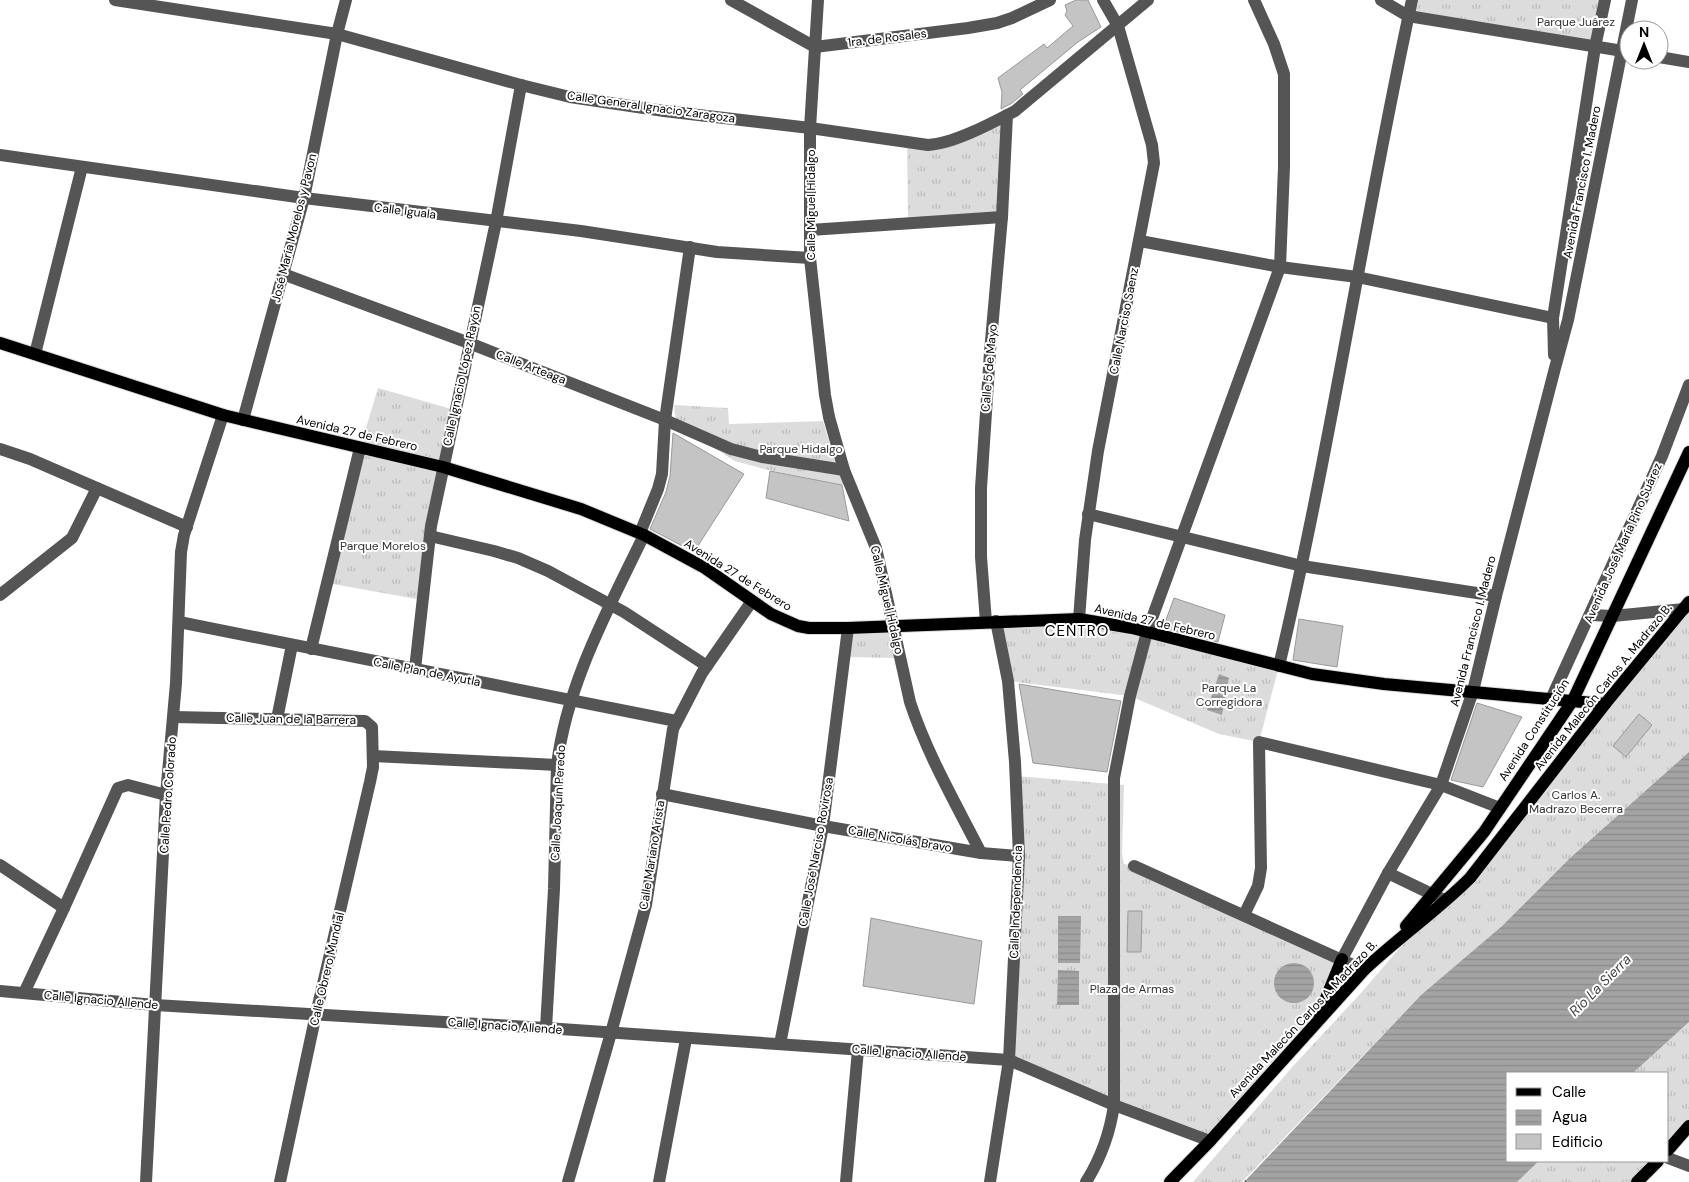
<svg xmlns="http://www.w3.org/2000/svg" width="1689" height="1182" font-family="'DM Sans',sans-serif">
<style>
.grass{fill:url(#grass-tufts)}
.water{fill:url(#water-rules)}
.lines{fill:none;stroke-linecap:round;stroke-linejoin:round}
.ferry{stroke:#444;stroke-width:1;stroke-dasharray:6 5;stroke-linecap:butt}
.building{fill:#c4c4c4;stroke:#999}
.major-casing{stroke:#dbdbdb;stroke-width:14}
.minor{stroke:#555;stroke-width:12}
.major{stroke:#000;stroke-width:12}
.labels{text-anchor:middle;stroke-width:4;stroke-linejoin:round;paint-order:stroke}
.park-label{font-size:12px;fill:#333;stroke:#fff}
.street-label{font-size:12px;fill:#000;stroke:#fff}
.water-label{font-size:14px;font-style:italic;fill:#444;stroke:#fff}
.quarter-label{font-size:15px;letter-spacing:1px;fill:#000;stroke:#fff}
</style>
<defs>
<pattern id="grass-tufts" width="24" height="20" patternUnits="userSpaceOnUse" patternTransform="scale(1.25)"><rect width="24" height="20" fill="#dcdcdc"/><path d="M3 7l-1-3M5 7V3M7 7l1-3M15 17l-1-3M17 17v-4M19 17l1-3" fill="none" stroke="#bbb"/></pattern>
<pattern id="water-rules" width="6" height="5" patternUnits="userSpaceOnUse" patternTransform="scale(1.25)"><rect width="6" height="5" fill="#a3a3a3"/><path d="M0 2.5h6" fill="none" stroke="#8b8b8b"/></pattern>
</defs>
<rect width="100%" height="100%" fill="#fff"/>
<!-- grass -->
<g class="grass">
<polygon points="1412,0 1605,0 1595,47 1408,16"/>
<polygon points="1007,115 1002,217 908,223 907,142 928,145"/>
<polygon points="378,388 455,410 422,600 327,583 360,448"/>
<polygon points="674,405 728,408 729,424 823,421 836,466 844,485 764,469 735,461 676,424"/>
<polygon points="1689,602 1689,752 1570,858 1502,926 1421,995 1242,1182 1193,1182 1294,1065 1360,994 1570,751"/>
<polygon points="1079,619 1279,666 1259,742 1219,734 1130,696 1008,681 996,621"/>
<polygon points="894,626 900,658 844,657 848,628"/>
<polygon points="1016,776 1124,785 1122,854 1124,864 1134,866 1342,959 1316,1022 1210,1141 1009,1060"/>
<polygon points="1689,1022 1689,1126 1668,1150 1668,1073 1633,1073"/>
<polygon points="1539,1161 1658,1161 1637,1182 1517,1182"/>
</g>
<!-- water -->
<g class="water">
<polygon points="1219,674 1229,678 1222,715 1207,710"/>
<polygon points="1689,752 1689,1022 1633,1073 1508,1073 1508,1161 1539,1161 1517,1182 1244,1182 1421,995 1502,926 1570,858"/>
<polygon points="1058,916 1081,916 1080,963 1058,963"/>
<circle cx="1294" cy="983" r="20"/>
<polygon points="1058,970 1079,971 1079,1005 1057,1005"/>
</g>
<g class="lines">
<!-- ferry -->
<polyline class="ferry" points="1245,1180 1246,1182"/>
</g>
<!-- building -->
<g class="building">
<polygon points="1076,0 1088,0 1101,27 1078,42 1020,90 1023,94 1012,103 1001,109 1002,92 998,78 1044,44 1047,48 1073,26 1065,15 1067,11 1065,5"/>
<polygon points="673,433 744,474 694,552 650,529 666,492 670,476"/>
<polygon points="770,471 842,485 849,521 766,498"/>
<polygon points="1174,598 1225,615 1218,642 1163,628"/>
<polygon points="1299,619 1343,626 1337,667 1293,660"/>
<polygon points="1019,684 1121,701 1107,772 1033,763"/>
<polygon points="1477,703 1522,717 1483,787 1451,780"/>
<polygon points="1639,714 1652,725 1626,757 1613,746"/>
<polygon points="1128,911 1142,911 1141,952 1127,952"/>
<polygon points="871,918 982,941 974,1004 863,986"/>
</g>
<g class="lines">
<!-- major casing -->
<g class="major-casing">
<g id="major">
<polyline points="0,343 223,415 443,467 581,509 644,535 705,568 771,614 798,626 809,628 848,628 1079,619 1132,628 1312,674 1384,684 1605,704"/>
<polyline points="1406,926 1484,832 1573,700 1689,452"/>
<polyline points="1319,1015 1342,959"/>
<polyline points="1668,1150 1689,1126"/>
<path d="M1170,1182L1210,1141L1364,970C1398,938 1437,911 1470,878L1605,704L1689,602"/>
<polyline points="1637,1182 1658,1161"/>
</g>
</g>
<!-- minor -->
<g class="minor">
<path d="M115,0L337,34L521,85L570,97L664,111L810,128L928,145C953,144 992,123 1015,111L1148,0"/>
<polyline points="731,0 815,47 968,28 997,23 1012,18 1050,0"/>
<path d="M818,0L810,128V258L825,395L829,417L844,470L876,548L910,702C927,754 956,804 981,853"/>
<polyline points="1381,0 1408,16 1629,52"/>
<polyline points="1659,57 1689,62"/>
<polyline points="0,155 304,198 581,231 717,252 810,258"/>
<polyline points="810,230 1002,217"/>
<polyline points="1140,241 1280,267 1357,277 1553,318"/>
<polyline points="283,274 469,343 665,420 731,449 762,457 844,470"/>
<polyline points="35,354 82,167"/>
<polyline points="1554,355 1553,318 1595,47 1605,0"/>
<polyline points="243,420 304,198 337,34 346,0"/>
<polyline points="0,449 30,459 187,527"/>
<polyline points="1088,514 1302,566 1496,596"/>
<polyline points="640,533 658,489 662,474 665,420 690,247"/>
<polyline points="430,536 494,551 518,558 548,571 624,612 707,666"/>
<polyline points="0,595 72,538 97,488"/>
<polyline points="1591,615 1613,616 1684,609"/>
<polyline points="1079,619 1085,540 1098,451 1154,163 1152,145 1118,26 1103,0"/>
<polyline points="179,622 676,721"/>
<polyline points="986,622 981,557 981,488 990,352 1002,217 1007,115"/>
<polyline points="311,649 360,448"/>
<path d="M1279,666C1331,446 1364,221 1412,0"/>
<polyline points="415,669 431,526 496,222 521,85"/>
<polyline points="1551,699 1662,456 1689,385"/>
<polyline points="174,717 365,721 372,727 373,767 370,782 316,1014 280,1182"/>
<polyline points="277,719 292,645"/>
<polyline points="373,756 557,765"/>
<polyline points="662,794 823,826 981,853 1019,856"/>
<polyline points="0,865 64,908"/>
<polyline points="1134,866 1364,970"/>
<polyline points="1388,873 1442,899"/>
<polyline points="1244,915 1258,886 1261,868 1259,742 1441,785 1500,808"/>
<polyline points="1342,959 1388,873 1441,785 1473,691 1496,596 1555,368 1568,320 1632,0"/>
<polyline points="0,991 155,1005 546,1028 1009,1060 1114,1105 1210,1141"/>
<polyline points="24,993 64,908 118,788 128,785 166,795"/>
<path d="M546,1028L554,889L557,765C567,683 609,608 644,535"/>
<polyline points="780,1044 823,826 848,628"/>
<polyline points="1668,1158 1689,1166"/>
<polyline points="146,1182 166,795 176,683 181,552 184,535 223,415"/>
<polyline points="568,1182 611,1033 646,905 673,729 702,673 752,601"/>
<polyline points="659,1182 686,1039"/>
<polyline points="846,1182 858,1050"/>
<polyline points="990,1182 1009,1060 1019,856 1015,762 1008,681 996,621"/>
<path d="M1086,1182C1101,1158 1110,1133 1114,1105V778L1130,696L1147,632L1280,267L1284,167V74L1274,44L1254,0"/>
</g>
<!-- major -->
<use href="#major" class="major"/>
</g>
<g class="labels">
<!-- park labels -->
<g class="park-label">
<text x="1576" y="26">Parque Juárez</text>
<text x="801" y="453">Parque Hidalgo</text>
<text x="383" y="550">Parque Morelos</text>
<text x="1229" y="692">Parque La<tspan x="1229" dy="14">Corregidora</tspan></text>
<text x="1576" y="799">Carlos A.<tspan x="1576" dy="14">Madrazo Becerra</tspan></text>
<text x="1132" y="993">Plaza de Armas</text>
</g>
<!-- street labels -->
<g class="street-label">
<text transform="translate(887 38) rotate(-7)" y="4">1ra. de Rosales</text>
<text transform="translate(651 107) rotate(8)" y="4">Calle General Ignacio Zaragoza</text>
<text transform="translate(1582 182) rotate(-79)" y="4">Avenida Francisco I. Madero</text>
<text transform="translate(811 205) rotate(-90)" y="4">Calle Miguel Hidalgo</text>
<text transform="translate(405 211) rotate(7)" y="4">Calle Iguala</text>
<text transform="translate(294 228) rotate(-76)" y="4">José María Morelos y Pavon</text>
<text transform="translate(1124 321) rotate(-79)" y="4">Calle Narciso Saenz</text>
<text transform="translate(531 367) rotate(21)" y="4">Calle Arteaga</text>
<text transform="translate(989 368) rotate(-85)" y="4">Calle 5 de Mayo</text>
<text transform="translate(462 376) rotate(-78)" y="4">Calle Ignacio López Rayón</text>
<text transform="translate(357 433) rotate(13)" y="4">Avenida 27 de Febrero</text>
<text transform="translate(1623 543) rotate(-66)" y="4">Avenida José María Pino Suárez</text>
<text transform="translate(738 575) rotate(32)" y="4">Avenida 27 de Febrero</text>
<text transform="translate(887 600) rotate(77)" y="4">Calle Miguel Hidalgo</text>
<text transform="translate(1155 622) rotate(13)" y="4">Avenida 27 de Febrero</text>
<text transform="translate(1473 631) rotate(-76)" y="4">Avenida Francisco I. Madero</text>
<text transform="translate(427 672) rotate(11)" y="4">Calle Plan de Ayutla</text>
<text transform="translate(1603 687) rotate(-51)" y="4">Avenida Malecón Carlos A. Madrazo B.</text>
<text transform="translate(291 719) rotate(1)" y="4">Calle Juan de la Barrera</text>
<text transform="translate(1534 730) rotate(-57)" y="4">Avenida Constitución</text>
<text transform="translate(168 795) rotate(-86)" y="4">Calle Pedro Colorado</text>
<text transform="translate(558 803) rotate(-87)" y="4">Calle Joaquín Peredo</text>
<text transform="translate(900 839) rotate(10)" y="4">Calle Nicolás Bravo</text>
<text transform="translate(816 852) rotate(-80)" y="4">Calle José Narciso Rovirosa</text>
<text transform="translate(652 855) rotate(-81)" y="4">Calle Mariano Arista</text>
<text transform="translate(1016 902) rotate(-88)" y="4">Calle Independencia</text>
<text transform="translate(327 969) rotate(-77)" y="4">Calle Obrero Mundial</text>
<text transform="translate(101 1000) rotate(5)" y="4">Calle Ignacio Allende</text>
<text transform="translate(1303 1019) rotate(-47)" y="4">Avenida Malecón Carlos A. Madrazo B.</text>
<text transform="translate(505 1026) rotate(4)" y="4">Calle Ignacio Allende</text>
<text transform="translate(909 1053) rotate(4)" y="4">Calle Ignacio Allende</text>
</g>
<!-- water labels -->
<g class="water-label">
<text transform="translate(1600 985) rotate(-45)" y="5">Río La Sierra</text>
</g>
<!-- quarter labels -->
<g class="quarter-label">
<text x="1077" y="636">CENTRO</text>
</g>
</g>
<!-- legend -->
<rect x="1506" y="1072" width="162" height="90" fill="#ffffff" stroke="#999999"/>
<rect x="1516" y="1088" width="25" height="8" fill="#000000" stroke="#999999"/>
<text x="1552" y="1097" font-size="15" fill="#000000">Calle</text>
<rect x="1516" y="1110" width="25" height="15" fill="url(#water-rules)" stroke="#999999"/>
<text x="1552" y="1122" font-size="15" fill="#000000">Agua</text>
<rect x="1516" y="1134" width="25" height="15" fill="#c4c4c4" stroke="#999999"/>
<text x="1552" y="1147" font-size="15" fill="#000000">Edificio</text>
<!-- north arrow -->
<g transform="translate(1644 45)"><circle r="24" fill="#ffffff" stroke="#999999"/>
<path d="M0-4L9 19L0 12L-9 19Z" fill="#000000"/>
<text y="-8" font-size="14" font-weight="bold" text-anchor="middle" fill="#000000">N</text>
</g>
</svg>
